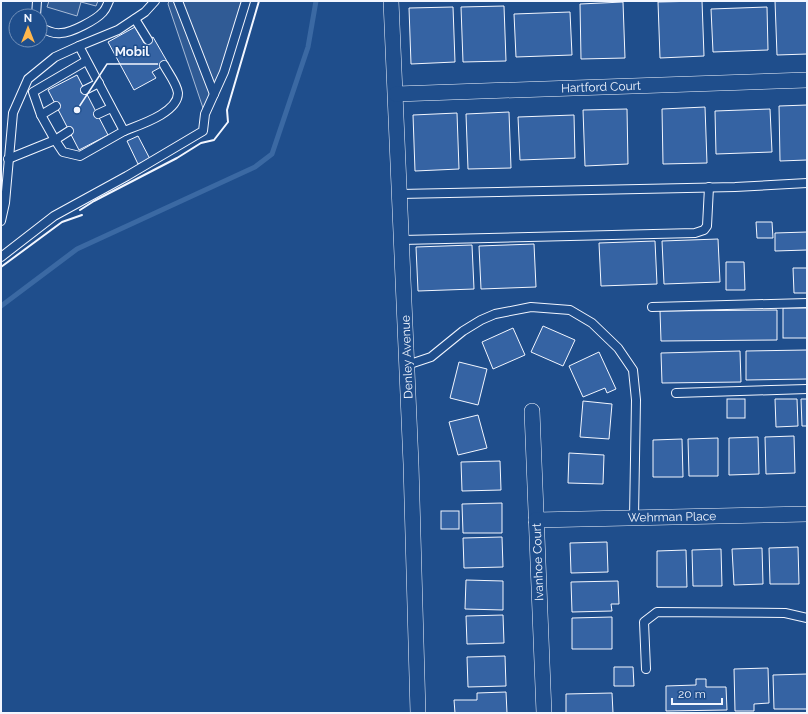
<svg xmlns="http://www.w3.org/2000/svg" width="808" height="714" font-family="Raleway,sans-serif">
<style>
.parking{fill:#305b95;stroke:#a8bbd7}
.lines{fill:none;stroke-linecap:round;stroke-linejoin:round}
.stream{stroke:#3b69a3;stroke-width:5}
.building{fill:#3563a3;stroke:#f2f6ff}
.lane-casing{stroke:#f2f6ff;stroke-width:10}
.street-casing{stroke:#f2f6ff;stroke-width:16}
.lane{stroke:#1f4e8c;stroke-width:8}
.street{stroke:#1f4e8c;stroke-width:15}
.wall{stroke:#f2f6ff;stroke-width:2}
.labels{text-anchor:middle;stroke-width:3;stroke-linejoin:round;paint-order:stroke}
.street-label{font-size:12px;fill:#f2f6ff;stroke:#1f4e8c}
.leader{fill:none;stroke:#f2f6ff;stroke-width:1.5}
.callout-dot{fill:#f2f6ff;stroke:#1f4e8c;stroke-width:1.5}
.callout-label{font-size:13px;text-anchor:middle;font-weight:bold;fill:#f2f6ff;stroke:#1f4e8c;stroke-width:3;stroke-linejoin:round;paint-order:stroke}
</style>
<rect width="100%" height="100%" fill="#1f4e8c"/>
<!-- parking -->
<g class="parking">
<polygon points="49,1 98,1 96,6 81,2 77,16 47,7"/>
<polygon points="169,1 246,1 205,114 168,4"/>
</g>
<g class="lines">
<!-- stream -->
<polyline class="stream" points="1,306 77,249 255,167 272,154 308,47 316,1"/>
</g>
<!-- building -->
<g class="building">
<polygon points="702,1 704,56 660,58 658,2"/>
<polygon points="775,1 807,1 807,54 777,55"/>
<polygon points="623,2 625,58 581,59 580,4"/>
<polygon points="504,6 506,61 463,62 461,7"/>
<polygon points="453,7 455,62 411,64 409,8"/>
<polygon points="767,7 768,50 713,52 711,9"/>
<polygon points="570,12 572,55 516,57 514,14"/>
<polygon points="135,27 144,43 153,37 168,63 152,72 156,78 134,90 108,42"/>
<polygon points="77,75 108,135 79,150 48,90"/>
<polygon points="807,105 807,160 780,161 779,106"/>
<polygon points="705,107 707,163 663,164 662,109"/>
<polygon points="627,109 628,164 585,166 583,110"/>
<polygon points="770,109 772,152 716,154 715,111"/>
<polygon points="509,112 511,168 468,169 466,114"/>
<polygon points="457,113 459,169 415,171 413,115"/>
<polygon points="574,115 575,158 520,160 518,117"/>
<polygon points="138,136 150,159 138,164 127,141"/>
<polygon points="756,222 772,222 773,238 757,238"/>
<polygon points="807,232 807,250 775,251 775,233"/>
<polygon points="718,239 720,282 664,284 662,241"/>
<polygon points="655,241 657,284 601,286 599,243"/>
<polygon points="534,244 536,287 481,289 479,246"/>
<polygon points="472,245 474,289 418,291 416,247"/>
<polygon points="726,262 744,262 745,290 726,290"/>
<polygon points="793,268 807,268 807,293 794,293"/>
<rect x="783" y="308" width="24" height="30"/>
<polygon points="777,310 777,340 661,341 660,311"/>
<polygon points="543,326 575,340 563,366 531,352"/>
<polygon points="513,328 525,355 493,369 482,342"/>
<polygon points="807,350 807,379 746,380 746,351"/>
<polygon points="740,351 741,382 662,383 661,353"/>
<polygon points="599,352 616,389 607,393 605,388 583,397 569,366"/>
<polygon points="459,362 487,369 478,405 450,398"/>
<rect x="727" y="399" width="18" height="19"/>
<polygon points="775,399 797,399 798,426 776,427"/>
<polygon points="801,399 807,399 807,426 802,426"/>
<polygon points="583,401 612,404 609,439 580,437"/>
<polygon points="478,415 487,448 458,455 449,422"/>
<polygon points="794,436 795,473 766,474 765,437"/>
<polygon points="758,437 759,474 729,475 729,438"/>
<polygon points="718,438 718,476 689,476 688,439"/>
<polygon points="682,439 683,477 653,477 653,440"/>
<polygon points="569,453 604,455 603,484 568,483"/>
<polygon points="500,461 501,490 462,491 461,462"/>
<polygon points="502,503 502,533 463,533 462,504"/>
<rect x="441" y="511" width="18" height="18"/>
<polygon points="502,537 503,567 464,568 463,538"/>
<polygon points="607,542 608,572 571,573 570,543"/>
<polygon points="798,547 799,584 770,584 769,548"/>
<polygon points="762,548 763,584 734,585 732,549"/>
<polygon points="721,549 722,586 693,586 692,550"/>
<polygon points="686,550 687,587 657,587 657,551"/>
<polygon points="466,580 503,581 503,610 465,609"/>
<polygon points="618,581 619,604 611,604 612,611 572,612 571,582"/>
<polygon points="503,615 504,643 467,644 466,616"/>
<polygon points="612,617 612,649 572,649 572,618"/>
<polygon points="505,656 506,686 468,687 467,657"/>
<polygon points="614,667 633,667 634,686 614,686"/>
<polygon points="768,668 769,703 754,704 754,711 735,711 734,669"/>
<polygon points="807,674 807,709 774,709 773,675"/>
<polygon points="696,679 706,679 706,687 726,687 727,710 666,711 666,686 696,685"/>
<polygon points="506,692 507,713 455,713 454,700 477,700 477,693"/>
<polygon points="612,693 613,713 566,713 566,694"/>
</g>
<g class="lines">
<!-- lane casing -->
<g class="lane-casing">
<g id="lane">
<polyline points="178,1 214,94"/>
<polyline points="36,16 37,1"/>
<polyline points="135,19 148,40"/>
<path d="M40,27C47,31 53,34 61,33C71,33 96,20 103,12C106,9 107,5 109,1"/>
<polyline points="85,90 99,83"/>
<polyline points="98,114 111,108"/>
<polyline points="41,115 56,106"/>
<polyline points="69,131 55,140 41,115 33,92 86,61"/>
<path d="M124,131C139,125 178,113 178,93C177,84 169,74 164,65"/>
<polyline points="8,159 55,140 63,152 80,156 124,131 79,46"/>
<polyline points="400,194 735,187 807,183"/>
<polyline points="1,221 5,203 13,113 28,79 55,57 79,46 118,30 145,12 155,1"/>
<polyline points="402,240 695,233 704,230 707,226 709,187"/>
<polyline points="1,257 54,216 127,176 203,131 205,114 224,72 246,1"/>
<polyline points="652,307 807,303"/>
<polyline points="407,365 431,357 463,331 481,320 495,314 531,307 570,310 592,323 618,348 633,370 636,400 634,518"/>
<polyline points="676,393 807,389"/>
<polyline points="646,669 644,622 657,612 785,613 807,618"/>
</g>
</g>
<!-- street casing -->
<g class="street-casing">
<g id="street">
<polyline points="391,1 411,464 418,713"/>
<polyline points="396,94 807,80"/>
<polyline points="532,411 544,713"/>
<polyline points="536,520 807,514"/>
</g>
</g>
<!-- lane -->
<use href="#lane" class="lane"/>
<!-- street -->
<use href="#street" class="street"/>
<!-- wall -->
<g class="wall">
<polyline points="80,210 94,201 177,158 201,143 214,140 228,122 227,110 259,1"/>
<polyline points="1,267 62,222 82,215"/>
</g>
</g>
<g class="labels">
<!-- street labels -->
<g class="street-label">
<text transform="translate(601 87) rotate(-2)" y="4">Hartford Court</text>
<text transform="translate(407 357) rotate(-92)" y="4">Denley Avenue</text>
<text transform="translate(672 517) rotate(-1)" y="4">Wehrman Place</text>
<text transform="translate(538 562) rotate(-92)" y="4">Ivanhoe Court</text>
</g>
</g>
<!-- callouts -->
<path class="leader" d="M77 110L107 64H158"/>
<circle class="callout-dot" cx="77" cy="110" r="4"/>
<g class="callout-label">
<text x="132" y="56">Mobil</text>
</g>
<!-- border -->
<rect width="808" height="714" fill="none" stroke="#f2f6ff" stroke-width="4"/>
<!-- north arrow -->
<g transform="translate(28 28)"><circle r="19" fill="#1f4e8c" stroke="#7391ba"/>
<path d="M0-3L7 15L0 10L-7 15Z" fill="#ffb74d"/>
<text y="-6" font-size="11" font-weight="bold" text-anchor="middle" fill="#f2f6ff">N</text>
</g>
<!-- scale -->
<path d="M672 698v6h50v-6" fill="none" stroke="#f2f6ff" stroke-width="2"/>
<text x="678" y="698" font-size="12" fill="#f2f6ff" stroke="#1f4e8c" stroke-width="3" paint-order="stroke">20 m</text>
</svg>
